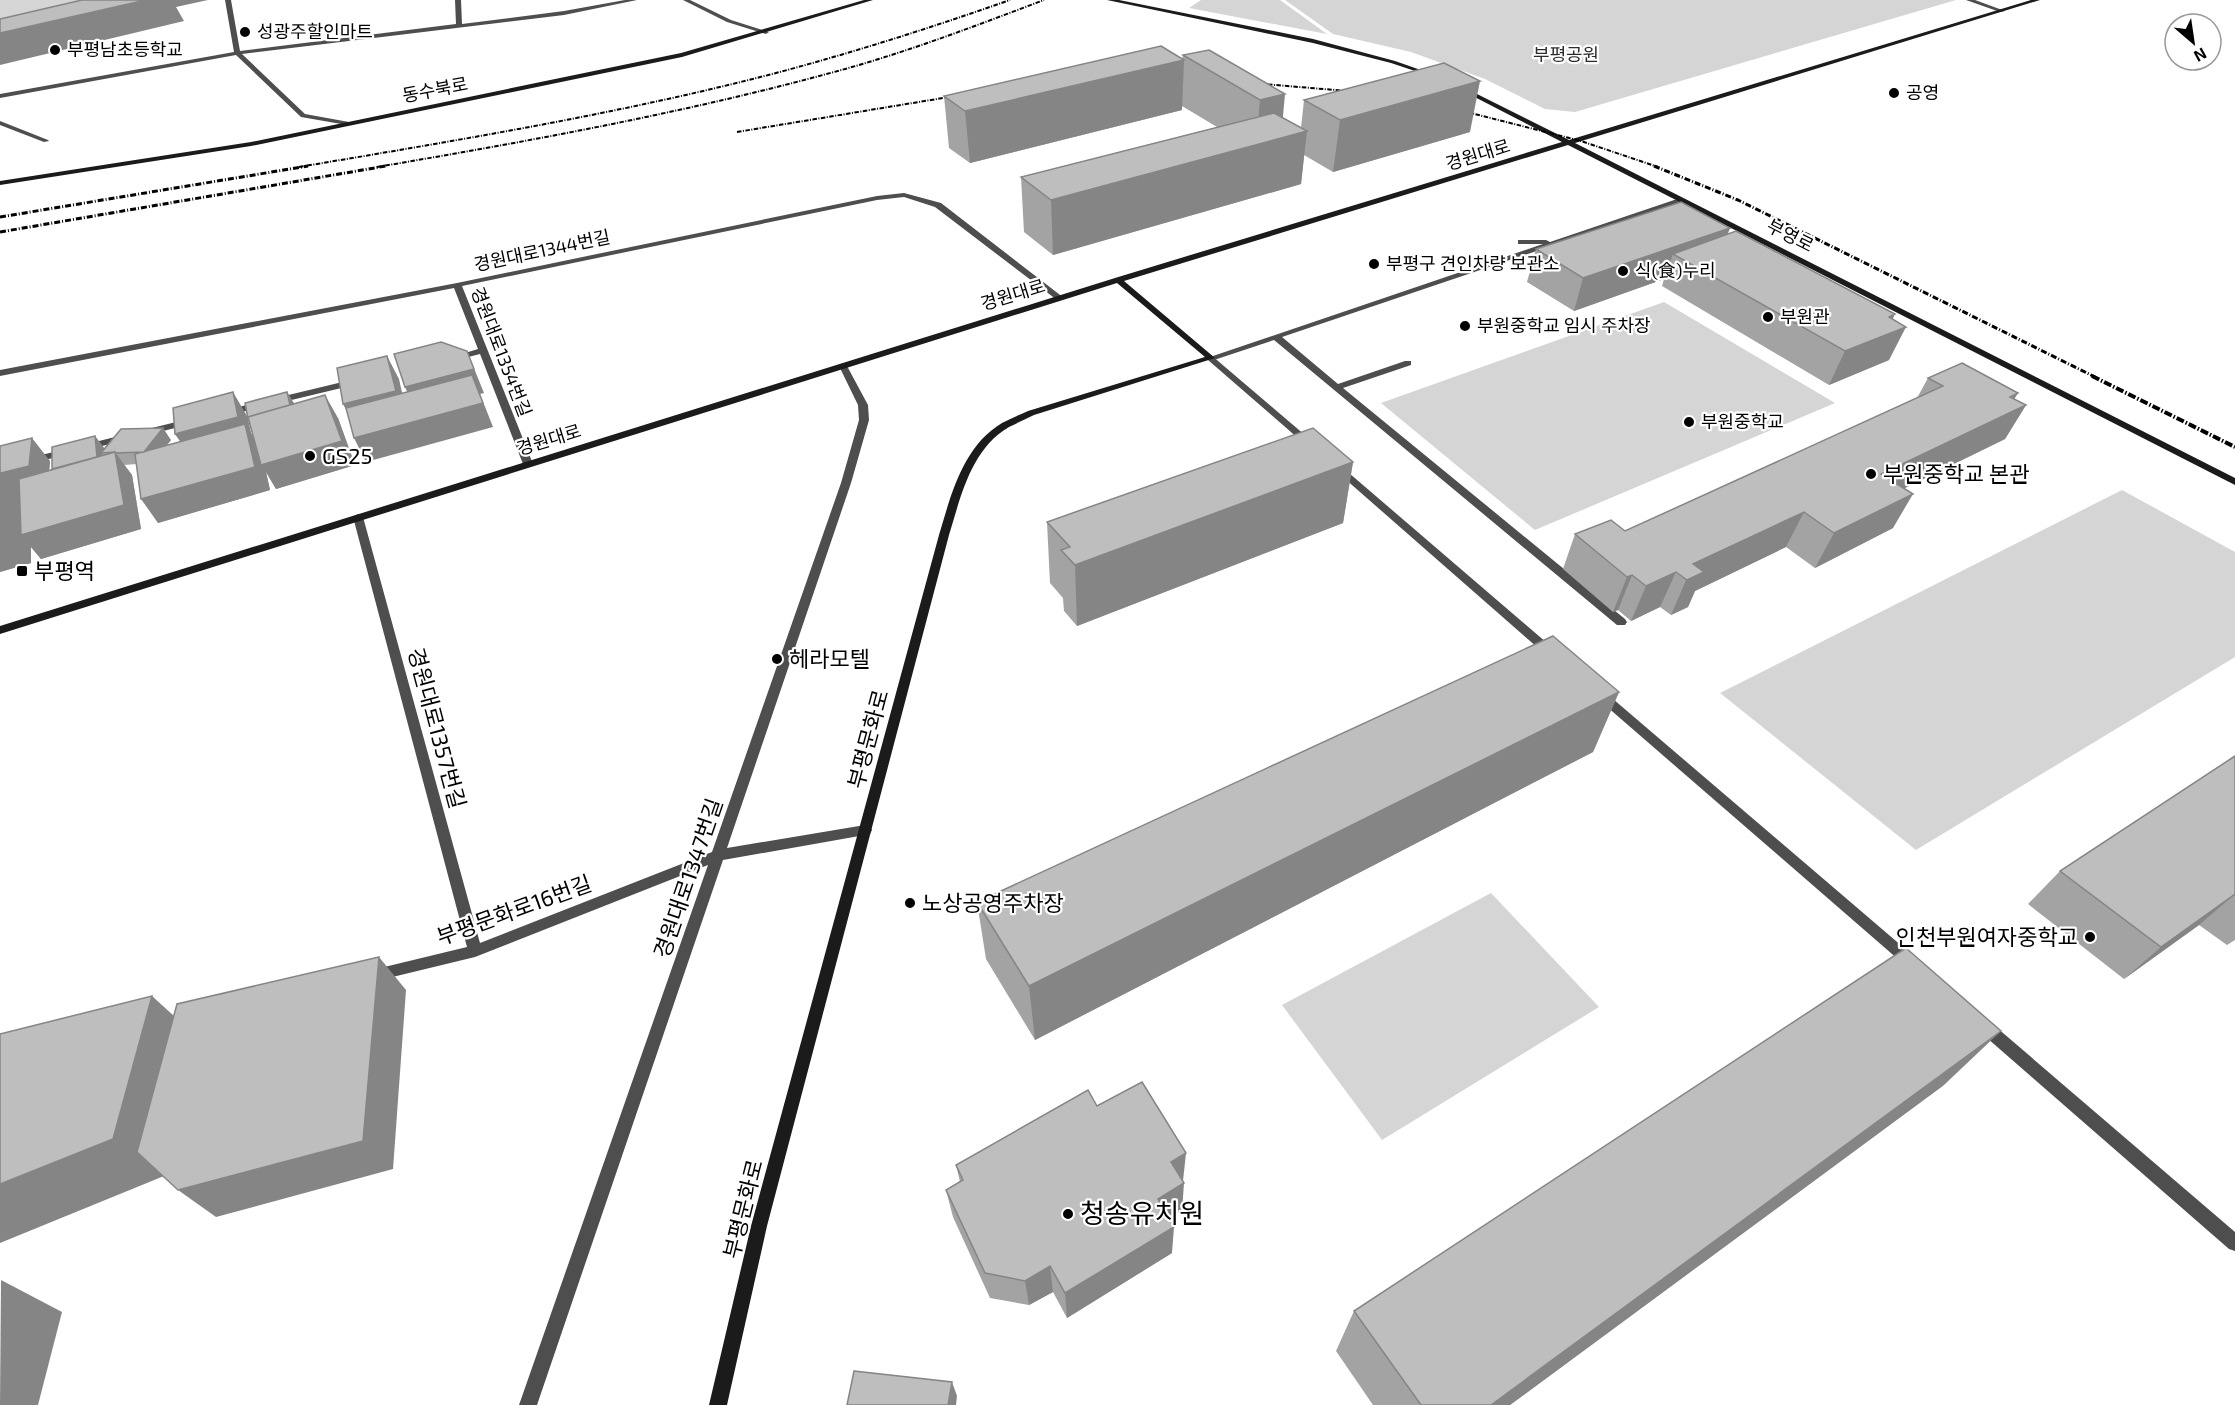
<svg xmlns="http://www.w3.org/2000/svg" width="2235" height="1405" font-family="'Exo 2','Noto Sans KR',sans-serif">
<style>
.green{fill:#d5d5d5}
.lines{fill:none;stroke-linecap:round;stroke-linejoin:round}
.lane{fill:#4e4e4e;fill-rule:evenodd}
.street{fill:#4e4e4e;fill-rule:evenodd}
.secondary{fill:#1b1b1b;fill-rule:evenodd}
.rail-far2{stroke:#000;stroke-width:2;stroke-dasharray:4.5 1.5 1 1.5;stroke-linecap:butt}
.rail-far1{stroke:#000;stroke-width:3;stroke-dasharray:6 2 1 2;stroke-linecap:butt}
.rail{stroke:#000;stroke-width:4;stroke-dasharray:8 2 1.5 2;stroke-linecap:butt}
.wall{fill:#a3a3a3;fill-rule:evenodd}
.shaded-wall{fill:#858585}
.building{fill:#bebebe;stroke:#858585;stroke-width:1.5}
.poi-dot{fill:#000;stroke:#fff;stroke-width:2}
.labels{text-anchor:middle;stroke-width:4.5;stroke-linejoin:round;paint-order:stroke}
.far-poi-label{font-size:18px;fill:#000;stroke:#fff;text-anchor:start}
.far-park-label{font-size:18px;fill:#2c2c2c;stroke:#fff}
.far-street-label{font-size:18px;fill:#000;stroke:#fff}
.poi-label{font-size:22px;fill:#000;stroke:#fff;text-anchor:start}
.street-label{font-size:22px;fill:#000;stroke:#fff}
.near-poi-label{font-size:27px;fill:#000;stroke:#fff;text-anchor:start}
</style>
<rect width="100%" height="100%" fill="#fff"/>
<!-- green -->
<g class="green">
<polygon points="0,0 115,0 0,40"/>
<polygon points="1201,0 1280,0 1327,34 1189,8"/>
<polygon points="1285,0 1956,0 1575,112 1545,109 1485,79 1411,52 1333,34"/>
<polygon points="1664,302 1835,403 1535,530 1381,403"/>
<polygon points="2122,490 2235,552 2235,657 1916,850 1720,693"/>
<polygon points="1491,893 1599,1007 1382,1140 1282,1005"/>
</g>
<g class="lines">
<!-- lane -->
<g class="lane">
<polygon points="225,0 231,0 240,51 456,24 455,0 461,0 462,24 564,11 625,0 637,0 564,15 242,54 305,114 349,122 350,123 347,125 301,117 236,55 0,98 0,94 234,52"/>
<polygon points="683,0 690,0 731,20 769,32 766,34 727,22"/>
<polygon points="1966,0 1975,0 2005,11 2000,12"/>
<polygon points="0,121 48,140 49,141 44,142 0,125"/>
<polygon points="904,193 941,203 1064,298 1057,300 935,207 904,197 877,200 462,286 533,464 528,467 523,464 480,354 453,361 449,358 478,349 454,288 0,376 0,370 457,283 877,196"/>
<polygon points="1680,198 1687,200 1282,337 1338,384 1405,361 1411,361 1411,365 1343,388 1625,619 1627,622 1625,625 1617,625 1274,340 1211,361 1207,358 1543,244 1518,244 1518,240 1546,240 1550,242"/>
<polygon points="843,363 847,366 868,405 869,420 851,483 727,848 865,825 870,826 872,830 870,834 865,835 723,860 537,1405 519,1405 708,865 475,957 376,981 371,980 369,975 371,970 376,969 467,947 353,517 358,514 363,517 480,943 712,852 841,483 859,420 858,405 839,366"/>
<polygon points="355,379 358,380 358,384 229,415 224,412 226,410"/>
<polygon points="188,419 193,422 191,424 147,435 142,432 144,430"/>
<polygon points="127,434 132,437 130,439 86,450 81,447 83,445"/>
<polygon points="66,449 71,452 69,454 0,471 0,465"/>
</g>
<!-- street -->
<g class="street">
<polygon points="1211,355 1313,442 1313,446 1307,446 1208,360 1208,356"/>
<polygon points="1339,466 1342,467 1554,649 1556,652 1554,655 1546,655 1336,471 1336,467"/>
<polygon points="1602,692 1606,693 1917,959 1919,963 1917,967 1912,969 1907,967 1598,699 1596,696"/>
<polygon points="1984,1019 1989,1021 2235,1232 2235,1251 2229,1249 1979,1031 1977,1026 1979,1021"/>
</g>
<!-- secondary -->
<g class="secondary">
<polygon points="864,0 873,0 682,57 251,146 0,185 0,181 251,142 681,53"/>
<polygon points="1107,0 1119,0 1313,39 1395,61 1435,75 1430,76 1391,63 1313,43"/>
<path d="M2031,0H2040L1575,143L2235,478V485L1568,145L1124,281L1215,358L1034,415C1026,419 1017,423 1009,427C971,449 961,496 949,535L767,1226L727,1405H709L751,1226L939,535C951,495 963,446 1002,423C1010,419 1019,415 1028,411L1205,357L1117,283L0,634V626L1115,278L1562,142L1463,91V89H1467L1569,140Z"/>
</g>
<!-- rail-far2 -->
<g class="rail-far2">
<polyline points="1251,83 1359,92"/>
<polyline points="1459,110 1581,141 1658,167"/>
<polyline points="737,132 961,95"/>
<path d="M299,167C459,140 619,114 776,73C855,52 933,27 1010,0"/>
<path d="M377,167C530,141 684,113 834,72C905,53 975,26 1044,0"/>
</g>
<!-- rail-far1 -->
<g class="rail-far1">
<polyline points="1654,166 1738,200 2095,377"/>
<polyline points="0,217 308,166"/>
<polyline points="0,232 386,166"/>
</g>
<!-- rail -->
<polyline class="rail" points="2092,376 2235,447"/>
</g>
<!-- wall -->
<g class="wall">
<polygon points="1209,50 1283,118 1301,128 1304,100 1470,132 1333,172 1304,155 1301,184 1053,255 1024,232 1021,177 1217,127 1182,106 1182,110 970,163 949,148 944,96 1182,59 1183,55"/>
<polygon points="1728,234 1893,319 1889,360 1829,385 1662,286 1664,279 1574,311 1527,282 1536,249"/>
<polygon points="1928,378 2018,393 2014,399 2026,405 2005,439 1905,488 1893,528 1815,568 1786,547 1695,591 1688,607 1671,615 1660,607 1631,621 1618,610 1613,612 1563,569 1575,534 1625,531 1917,398"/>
<path d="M287,392L294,403L338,418L355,465L276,489L266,472L270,490L158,523L137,464L124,465L132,475L141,529L41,559L31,547V563L0,572V446L50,461L49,470L52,469L95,436L104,448V450L171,440L166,446L181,442L175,434L247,416ZM248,419L254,438L251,433Z"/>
<polygon points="1353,462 1343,523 1077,626 1064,611 1063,598 1050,583 1047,522"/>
<polygon points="1619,692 1593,752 1035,1040 986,959 977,902"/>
<polygon points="2235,756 2235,940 2227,945 2199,925 2124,979 2028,904 2060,871"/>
<polygon points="1944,1085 1510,1405 1373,1405 1336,1351 1354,1311"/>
<polygon points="1097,1106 1183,1181 1182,1211 1169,1218 1172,1253 1067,1318 1053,1292 1029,1305 990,1298 953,1217 946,1190 960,1182 956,1165"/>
</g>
<!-- shaded-wall -->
<g class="shaded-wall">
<polygon points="146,0 208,0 176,7 184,21 0,65 0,33"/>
<polygon points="1184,60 1182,110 970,163 965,111"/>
<polygon points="1480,81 1470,132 1333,172 1340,120"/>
<polygon points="1285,94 1281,138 1307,131 1301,184 1053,255 1051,200 1256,145 1260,100"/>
<polygon points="1730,228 1718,260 1673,254 1664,279 1574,311 1583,278"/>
<polygon points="1895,314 1885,335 1906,327 1889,360 1829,385 1845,351 1889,317"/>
<polygon points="467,351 484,393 480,394 493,427 366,462 354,438 416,411 405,387"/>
<polygon points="387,356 399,379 407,415 355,427 343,404"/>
<polygon points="233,392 247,416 251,433 260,448 325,395 338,418 355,465 276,489 266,472 270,490 158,523 141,499 191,457 175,434"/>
<polygon points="287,392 294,404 255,431"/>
<polygon points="2018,393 2004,415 2026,405 2005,439 1862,509 1881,474"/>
<polygon points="163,428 171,440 152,464 144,452"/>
<polygon points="95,436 104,448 104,453 101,453 104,457 62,489"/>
<polygon points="32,438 50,461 48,489 115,452 132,475 141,529 41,559 31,547 31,563 0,572 0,472"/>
<polygon points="1353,462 1343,523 1077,626 1075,565"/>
<polygon points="1913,494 1893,528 1815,568 1834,533"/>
<polygon points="1804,512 1786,547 1695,591 1688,607 1671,615 1693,564"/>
<polygon points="1676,572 1660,607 1631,621 1646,586"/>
<polygon points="1632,575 1618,610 1613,612 1627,577"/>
<polygon points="1619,692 1593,752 1035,1040 1029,986"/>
<polygon points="2235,894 2199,925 2124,979 2161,947"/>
<polygon points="379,957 406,990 393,1169 216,1217 178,1190"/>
<polygon points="152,996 197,1037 164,1176 0,1243 0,1184"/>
<polygon points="2001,1031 1944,1085 1510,1405 1491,1405"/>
<polygon points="1186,1153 1183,1181 1171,1162"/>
<polygon points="1184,1183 1182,1211 1157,1226 1158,1199"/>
<polygon points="1174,1227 1172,1253 1067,1318 1065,1293"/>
<polygon points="1050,1266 1053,1292 1029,1305 1025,1281"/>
<polygon points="1,1280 62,1312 38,1405 0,1405"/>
<polygon points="952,1382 957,1396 956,1405 948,1405"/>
</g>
<!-- building -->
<g class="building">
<polygon points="82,0 146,0 0,33 0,19"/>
<polygon points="1161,46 1184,60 965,111 944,96"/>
<polygon points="1209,50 1285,94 1260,100 1183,55"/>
<polygon points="1444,63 1480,81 1340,120 1304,100"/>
<polygon points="1274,113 1307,131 1051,200 1021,177"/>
<polygon points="1681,202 1730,228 1583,278 1536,249"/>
<polygon points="1736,231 1895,314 1889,317 1906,327 1845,351 1673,254"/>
<polygon points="441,342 467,351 474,369 405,387 394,354"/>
<polygon points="387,356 396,391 343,404 337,368"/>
<polygon points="1962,363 2018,393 2010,397 2026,405 1881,474 1913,494 1834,533 1804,512 1693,564 1704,572 1687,580 1676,572 1646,586 1632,575 1627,577 1575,534 1611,520 1625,531 1943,386 1928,378"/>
<polygon points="472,375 483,403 354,438 346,408"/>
<polygon points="233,392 238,417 175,434 173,408"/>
<polygon points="287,392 290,405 248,417 248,419 245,403"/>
<polygon points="325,395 342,441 261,465 248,417"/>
<polygon points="245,424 255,467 141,499 135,454"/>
<polygon points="163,428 144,452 115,453 115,452 101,453 121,429"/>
<polygon points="1313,428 1353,462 1075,565 1061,550 1070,547 1047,522"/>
<polygon points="95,436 97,457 52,469 52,447"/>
<polygon points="32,438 29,466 1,473 0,472 0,446"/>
<polygon points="115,452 124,505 21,535 19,479"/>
<polygon points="1553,636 1619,692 1029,986 977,902"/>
<polygon points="2235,756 2235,894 2161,947 2060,871"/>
<polygon points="1906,948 2001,1031 1491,1405 1421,1405 1354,1311"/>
<polygon points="379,957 363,1141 178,1190 137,1152 177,1004"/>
<polygon points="152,996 113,1139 0,1184 0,1034"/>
<polygon points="1142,1082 1186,1153 1171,1162 1184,1183 1158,1199 1174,1227 1065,1293 1050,1266 1025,1281 985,1273 946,1190 963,1180 956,1165 1088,1090 1097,1106"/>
<polygon points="854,1371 952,1382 948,1405 847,1405"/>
</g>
<!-- markers -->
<g class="poi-dot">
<circle cx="245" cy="32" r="6"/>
<circle cx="55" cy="50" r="6"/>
<circle cx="1894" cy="93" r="6"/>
<circle cx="1374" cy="264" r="6"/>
<circle cx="1623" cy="271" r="6"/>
<circle cx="1768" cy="317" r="6"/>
<circle cx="1465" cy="326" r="6"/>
<circle cx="1689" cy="422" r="6"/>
<circle cx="310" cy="456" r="6"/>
<circle cx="1871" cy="474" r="6"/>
<rect x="16" y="565" width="12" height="12" rx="3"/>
<circle cx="777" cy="659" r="6"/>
<circle cx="910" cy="903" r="6"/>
<circle cx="2090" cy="937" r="6"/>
<circle cx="1068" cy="1214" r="6"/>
</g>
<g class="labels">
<!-- far-poi labels -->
<g class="far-poi-label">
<text x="257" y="38">성광주할인마트</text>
<text x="67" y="56">부평남초등학교</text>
<text x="1906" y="99">공영</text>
<text x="1386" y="270">부평구 견인차량 보관소</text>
<text x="1635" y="277">식(食)누리</text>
<text x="1780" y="323">부원관</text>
<text x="1477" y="332">부원중학교 임시 주차장</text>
<text x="1701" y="428">부원중학교</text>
</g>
<!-- far-park labels -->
<g class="far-park-label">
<text x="1566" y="61">부평공원</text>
</g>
<!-- far-street labels -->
<g class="far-street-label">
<text transform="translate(435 90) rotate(-11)" y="6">동수북로</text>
<text transform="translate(1478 155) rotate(-17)" y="6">경원대로</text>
<text transform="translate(1790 236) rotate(27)" y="6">부영로</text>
<text transform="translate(542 251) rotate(-12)" y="6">경원대로1344번길</text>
<text transform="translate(1013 295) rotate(-17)" y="6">경원대로</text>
<text transform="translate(501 352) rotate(69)" y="6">경원대로1354번길</text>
<text transform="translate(549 440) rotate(-17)" y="6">경원대로</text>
</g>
<!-- poi labels -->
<g class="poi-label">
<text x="322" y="464">GS25</text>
<text x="1883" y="482">부원중학교 본관</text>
<text x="34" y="579">부평역</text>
<text x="789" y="667">헤라모텔</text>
<text x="922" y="911">노상공영주차장</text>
<text x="2078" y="945" text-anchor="end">인천부원여자중학교</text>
</g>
<!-- street labels -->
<g class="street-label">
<text transform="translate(437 728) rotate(75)" y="8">경원대로1357번길</text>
<text transform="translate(868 739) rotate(-75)" y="8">부평문화로</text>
<text transform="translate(688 878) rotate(-71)" y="8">경원대로1347번길</text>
<text transform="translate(514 910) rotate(-20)" y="8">부평문화로16번길</text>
<text transform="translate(743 1209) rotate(-76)" y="8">부평문화로</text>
</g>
<!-- near-poi labels -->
<g class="near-poi-label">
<text x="1080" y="1223">청송유치원</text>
</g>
</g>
<!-- north arrow -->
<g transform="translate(2193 42) rotate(151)"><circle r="28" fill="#ffffff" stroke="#999999" stroke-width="1.5"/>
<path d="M0-4.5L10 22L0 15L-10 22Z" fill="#000000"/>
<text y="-9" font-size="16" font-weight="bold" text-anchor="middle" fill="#000000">N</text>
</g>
</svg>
